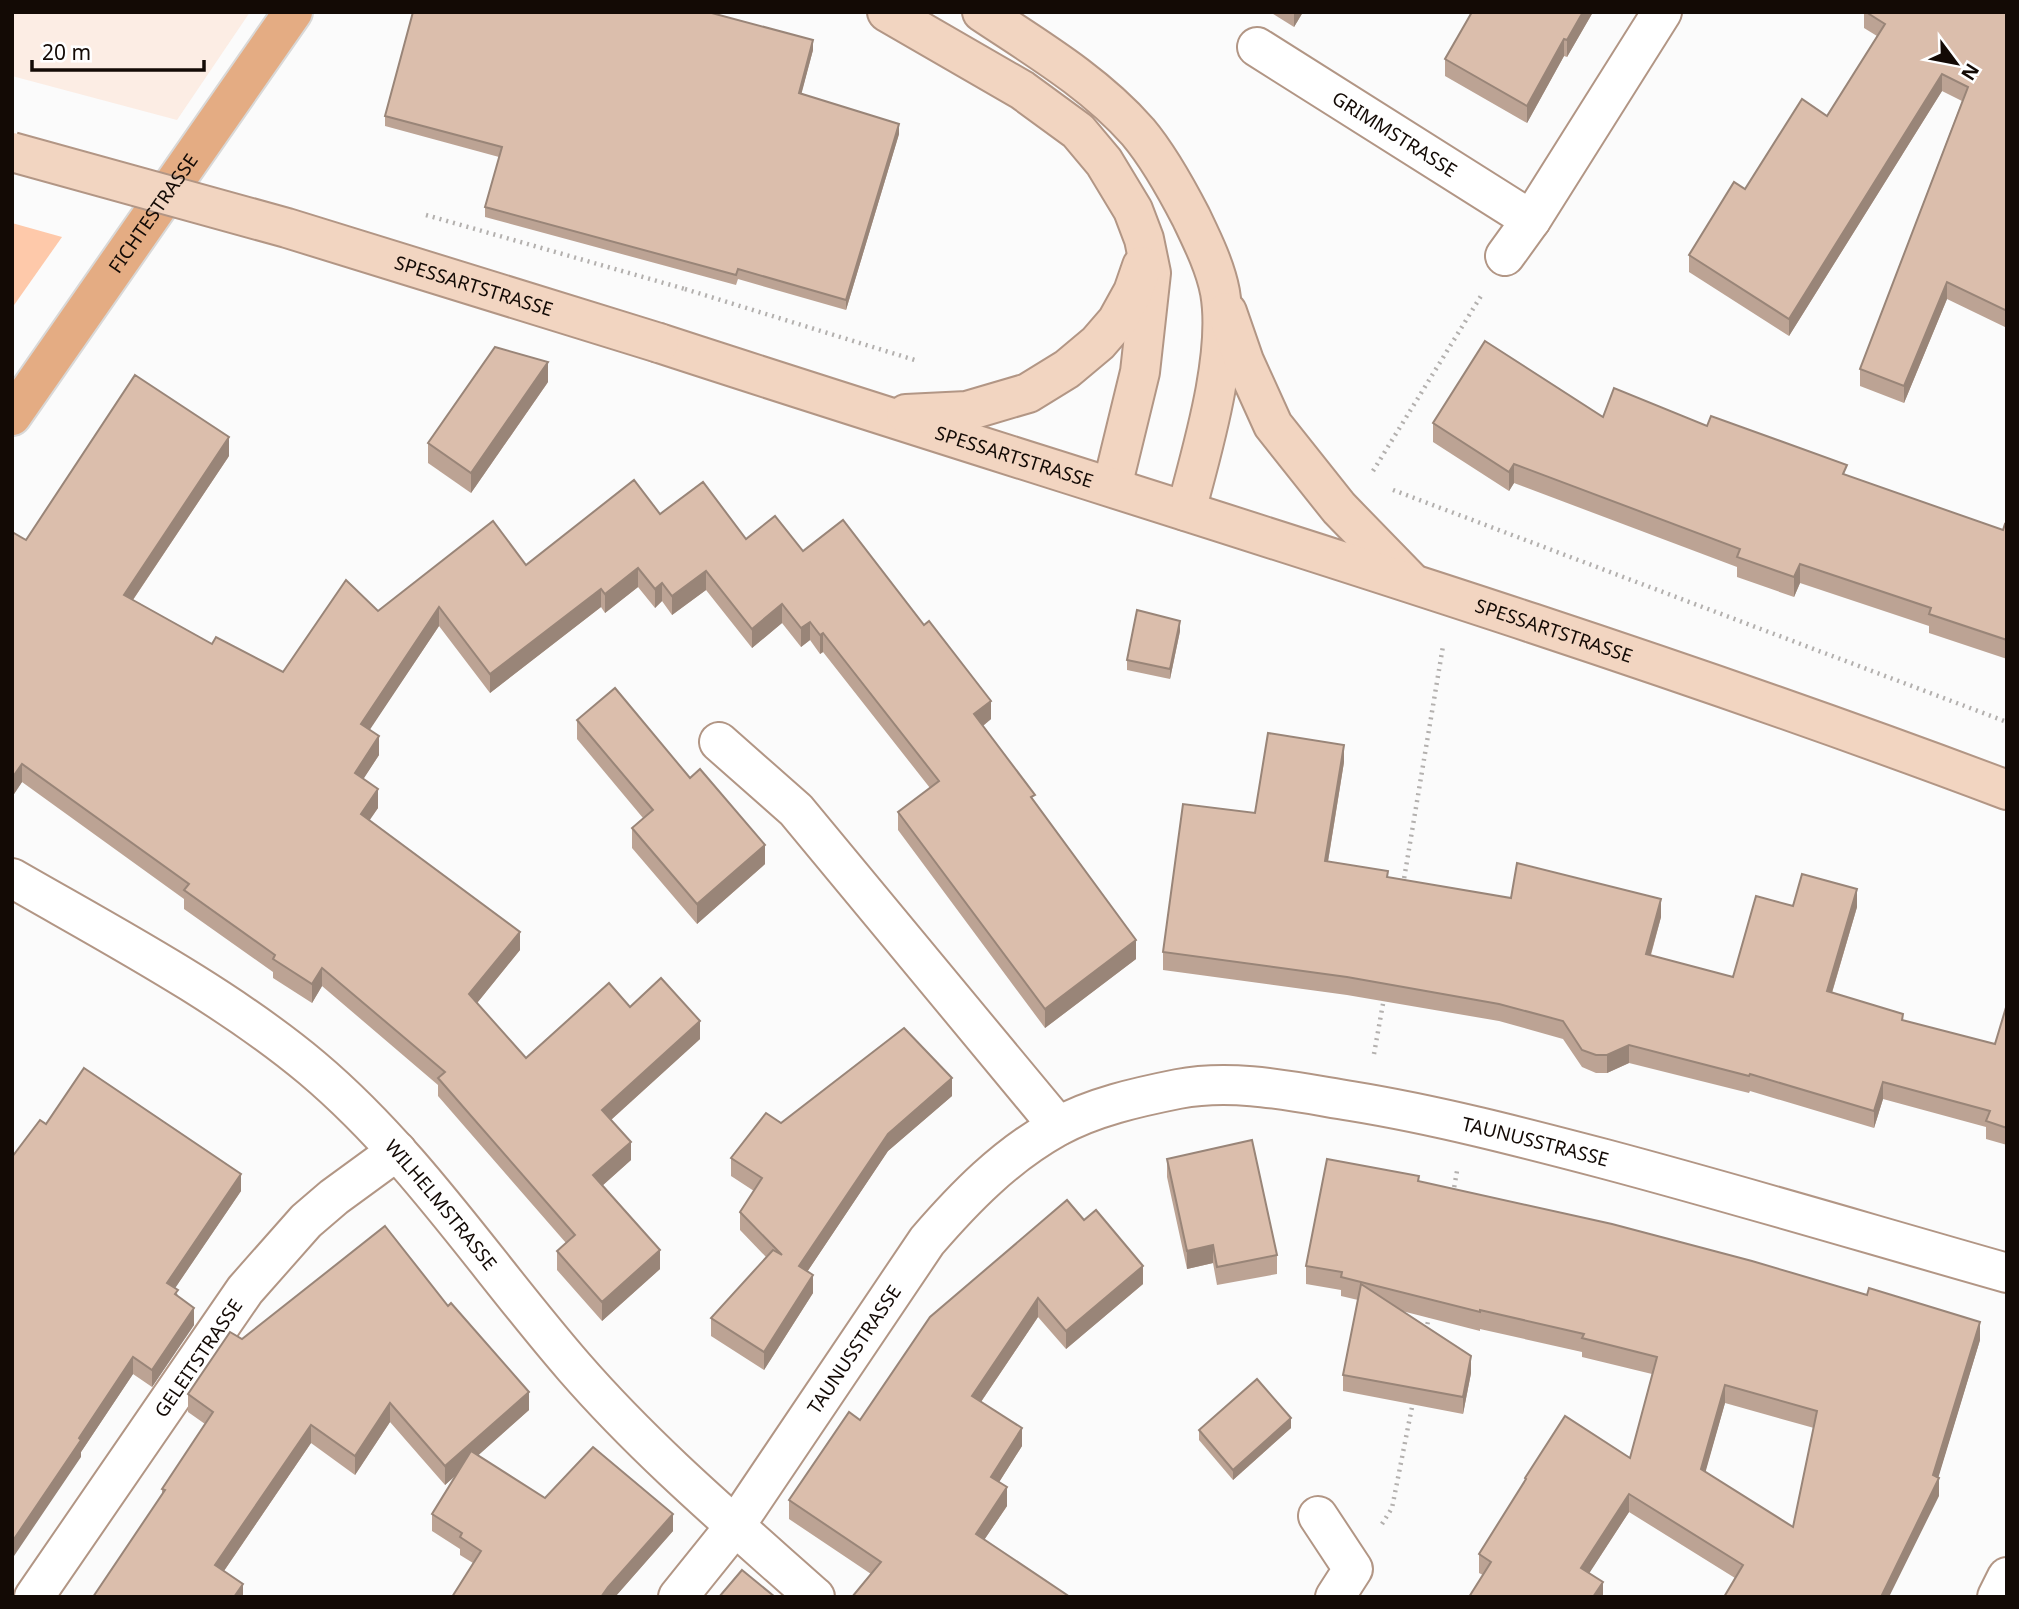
<svg xmlns="http://www.w3.org/2000/svg" width="2019" height="1609" font-family="'Noto Sans',sans-serif">
<style>
.built{fill:#fcede4}
.green{fill:#fec9aa}
.lines{fill:none;stroke-linecap:round;stroke-linejoin:round}
.street-casing{stroke:#b29685;stroke-width:42}
.secondary-casing{stroke:#b29685;stroke-width:42}
.primary-casing{stroke:#d9d8d7;stroke-width:42}
.path{stroke:#b3b0ae;stroke-width:4.5;stroke-dasharray:2 5;stroke-linecap:butt}
.street{stroke:#fff;stroke-width:38}
.secondary{stroke:#f2d5c1;stroke-width:38}
.primary{stroke:#e4ac83;stroke-width:38}
.secondary-bridge-casing{stroke:#b29685;stroke-width:42;stroke-linecap:butt}
.path-bridge{stroke:#b3b0ae;stroke-width:4.5;stroke-dasharray:2 5;stroke-linecap:butt}
.secondary-bridge{stroke:#f2d5c1;stroke-width:38}
.wall{fill:#bca394;fill-rule:evenodd}
.shaded-wall{fill:#998578}
.building{fill:#dbbeac;stroke:#998578;stroke-width:2;fill-rule:evenodd}
.labels{text-anchor:middle;stroke-width:7;stroke-linejoin:round;paint-order:stroke}
.street-label{font-size:19px;fill:#130a05;stroke:#fff}
</style>
<rect width="100%" height="100%" fill="#fbfbfb"/>
<!-- built -->
<polygon class="built" points="12,12 250,12 177,120 12,76"/>
<!-- green -->
<polygon class="green" points="12,223 62,237 12,308"/>
<g class="lines">
<!-- street casing -->
<g class="street-casing">
<g id="street">
<path id="s1" d="M1257,47L1531,220"/>
<polyline points="1505,256 1531,220 1662,12"/>
<polyline points="719,742 796,810 1058,1126"/>
<path id="s2" d="M12,878C111,935 225,995 312,1068C414,1154 487,1267 574,1367C647,1451 732,1523 815,1597"/>
<polyline points="1318,1516 1353,1569 1335,1597"/>
<path id="s3" d="M34,1597L245,1290L306,1221L334,1197L397,1151"/>
<path id="s4" d="M678,1597L735,1526L927,1241C965,1197 1005,1156 1057,1127C1093,1107 1138,1097 1178,1089C1235,1078 1295,1092 1351,1101C1437,1115 1521,1137 1605,1159C1740,1195 1873,1235 2007,1273"/>
<polyline points="1997,1597 2007,1577"/>
</g>
</g>
<!-- secondary casing -->
<g class="secondary-casing">
<g id="secondary">
<polyline points="887,12 1022,90 1078,131 1104,162 1133,210 1144,239 1151,273 1140,372 1112,487"/>
<path d="M982,12C1036,48 1094,82 1138,132C1159,157 1176,188 1191,217C1202,240 1215,266 1220,292C1231,355 1202,450 1186,511"/>
<polyline points="1227,312 1244,361 1273,425 1339,508 1409,580"/>
<path id="s5" d="M659,343C1109,490 1564,623 2007,790"/>
<polyline points="906,414 967,411 1028,393 1067,369 1098,343 1117,321 1133,292 1142,266"/>
</g>
</g>
<!-- primary casing -->
<g class="primary-casing">
<g id="primary">
<path id="s6" d="M12,416L293,12"/>
</g>
</g>
<!-- path -->
<g class="path">
<polyline points="685,289 918,361"/>
<polyline points="1373,471 1481,296"/>
<polyline points="1393,490 2007,722"/>
<polyline points="1403,885 1443,646"/>
<polyline points="1374,1054 1384,998"/>
<polyline points="1453,1194 1457,1171"/>
<polyline points="1426,1331 1430,1312"/>
<polyline points="1382,1524 1392,1508 1413,1402"/>
</g>
<!-- street -->
<use href="#street" class="street"/>
<!-- secondary -->
<use href="#secondary" class="secondary"/>
<!-- primary -->
<use href="#primary" class="primary"/>
<!-- secondary-bridge casing -->
<g class="secondary-bridge-casing">
<g id="secondary-bridge">
<path id="s7" d="M12,152L287,228L659,343"/>
</g>
</g>
<!-- path-bridge -->
<polyline class="path-bridge" points="426,215 685,289"/>
<!-- secondary-bridge -->
<use href="#secondary-bridge" class="secondary-bridge"/>
</g>
<!-- wall -->
<g class="wall">
<polygon points="1270,12 1303,12 1294,27"/>
<polygon points="1593,12 1567,57 1564,56 1527,123 1445,76 1445,59"/>
<polygon points="1864,12 2007,12 2007,328 1947,299 1904,403 1860,386 1860,369 1962,101 1942,91 1789,336 1689,272 1689,255 1745,189 1827,116 1877,36 1864,28"/>
<polygon points="813,50 801,94 899,134 846,310 738,279 736,285 485,217 485,207 499,157 385,126 385,116"/>
<polygon points="548,382 471,493 428,463 428,443"/>
<polygon points="1603,417 1707,426 2003,530 2007,525 2007,659 1929,633 1929,626 1800,583 1794,597 1737,577 1737,567 1514,483 1509,491 1433,442 1433,423"/>
<polygon points="229,456 133,600 212,644 283,672 378,611 526,565 660,514 746,539 803,551 991,719 983,726 1035,803 1136,959 1045,1028 898,830 898,812 930,788 823,652 820,654 810,640 801,647 782,623 752,648 706,590 672,615 662,601 655,608 638,587 605,613 601,607 490,693 439,626 369,730 379,755 363,779 378,808 369,820 520,950 477,1003 526,1058 630,1007 700,1039 611,1120 631,1160 602,1186 660,1269 602,1321 557,1270 557,1251 566,1243 438,1096 438,1085 322,986 312,1003 273,978 273,972 184,909 184,899 22,782 12,797 26,540"/>
<polygon points="1180,631 1170,679 1127,670 1127,660"/>
<polygon points="577,720 690,778 765,864 697,924 632,848 632,828 643,818 577,739"/>
<polygon points="1344,762 1328,862 1388,877 1511,898 1661,917 1651,955 1733,977 1793,906 1857,907 1832,993 1903,1021 1995,1044 2007,1004 2007,1145 1986,1139 1986,1127 1883,1099 1874,1128 1750,1091 1749,1093 1629,1063 1607,1073 1596,1073 1582,1067 1563,1039 1499,1021 1347,995 1163,970 1163,952 1255,813"/>
<polygon points="952,1096 888,1151 807,1272 813,1293 764,1370 711,1336 711,1318 766,1257 740,1230 740,1212 754,1191 731,1176 731,1158 781,1123"/>
<polygon points="46,1124 241,1191 175,1288 178,1296 194,1325 152,1387 133,1374 81,1452 81,1457"/>
<polygon points="1167,1159 1277,1255 1277,1274 1217,1285 1213,1263 1187,1269 1167,1177"/>
<path d="M1419,1181L1980,1340L1938,1477L1939,1496L1735,1578L1629,1512L1589,1573L1603,1597L1483,1575L1479,1573V1554L1525,1482V1478L1630,1458L1652,1374L1582,1357V1352L1480,1329V1331L1402,1311L1471,1373L1463,1414L1343,1391V1375L1358,1300L1341,1296V1290L1306,1284V1266ZM1725,1403L1814,1428L1793,1527L1705,1472Z"/>
<polygon points="1084,1220 1143,1284 1066,1349 1038,1317 981,1402 1022,1446 999,1482 1007,1506 984,1540 871,1574 789,1519 789,1500 860,1420"/>
<polygon points="242,1339 529,1410 478,1455 545,1498 673,1531 615,1597 452,1597 473,1563 460,1555 460,1549 432,1531 432,1514 456,1475 445,1485 390,1422 355,1475 311,1443 224,1571 243,1597 162,1494 162,1489 205,1424 188,1412 188,1394"/>
<polygon points="1291,1428 1233,1480 1199,1440 1199,1430"/>
</g>
<!-- shaded-wall -->
<g class="shaded-wall">
<polygon points="1294,12 1303,12 1294,27"/>
<polygon points="1583,12 1593,12 1567,57 1567,40"/>
<polygon points="1564,39 1564,56 1527,123 1527,106"/>
<polygon points="813,40 813,50 799,103 799,93"/>
<polygon points="1942,74 1942,91 1789,336 1789,319"/>
<polygon points="899,124 899,134 846,310 846,300"/>
<polygon points="1947,282 1947,299 1904,403 1904,386"/>
<polygon points="548,362 548,382 471,493 471,473"/>
<polygon points="229,437 229,456 124,613 124,595"/>
<polygon points="1514,464 1514,483 1509,491 1509,472"/>
<polygon points="1800,564 1800,583 1794,597 1794,577"/>
<polygon points="638,568 638,587 605,613 605,594"/>
<polygon points="706,571 706,590 672,615 672,596"/>
<polygon points="662,583 662,601 655,608 655,589"/>
<polygon points="601,589 601,607 490,693 490,674"/>
<polygon points="782,604 782,623 752,648 752,629"/>
<polygon points="439,607 439,626 361,743 361,724"/>
<polygon points="1180,621 1180,631 1170,679 1170,669"/>
<polygon points="810,622 810,640 801,647 801,628"/>
<polygon points="823,633 823,652 820,654 820,635"/>
<polygon points="991,701 991,719 974,733 974,714"/>
<polygon points="379,736 379,755 355,792 355,773"/>
<polygon points="1344,745 1344,762 1325,879 1325,861"/>
<polygon points="22,764 22,782 12,797 12,778"/>
<polygon points="378,789 378,808 361,833 361,814"/>
<polygon points="765,845 765,864 697,924 697,904"/>
<polygon points="1857,889 1857,907 1827,1009 1827,991"/>
<polygon points="1661,899 1661,917 1646,971 1646,954"/>
<polygon points="520,932 520,950 469,1013 469,994"/>
<polygon points="1136,940 1136,959 1045,1028 1045,1009"/>
<polygon points="322,968 322,986 312,1003 312,984"/>
<polygon points="700,1021 700,1039 602,1128 602,1110"/>
<polygon points="1629,1045 1629,1063 1607,1073 1607,1055"/>
<polygon points="952,1078 952,1096 888,1151 799,1284 799,1266 888,1134"/>
<polygon points="1883,1082 1883,1099 1874,1128 1874,1111"/>
<polygon points="631,1142 631,1160 593,1194 593,1175"/>
<polygon points="241,1174 241,1191 167,1300 167,1283"/>
<polygon points="1213,1245 1213,1263 1187,1269 1187,1251"/>
<polygon points="660,1250 660,1269 602,1321 602,1302"/>
<polygon points="1143,1266 1143,1284 1066,1349 1066,1331"/>
<polygon points="813,1275 813,1293 764,1370 764,1352"/>
<polygon points="1038,1298 1038,1317 972,1415 972,1396"/>
<polygon points="194,1308 194,1325 152,1387 152,1370"/>
<polygon points="1980,1322 1980,1340 1937,1482 1939,1478 1939,1496 1889,1597 1881,1597 1933,1475"/>
<polygon points="1471,1356 1471,1373 1463,1414 1463,1397"/>
<polygon points="133,1357 133,1374 81,1452 81,1457 12,1559 12,1542 79,1438"/>
<polygon points="1725,1385 1725,1403 1701,1488 1701,1469"/>
<polygon points="529,1392 529,1410 445,1485 445,1466"/>
<polygon points="390,1403 390,1422 355,1475 355,1456"/>
<polygon points="1291,1418 1291,1428 1233,1480 1233,1470"/>
<polygon points="311,1425 311,1443 215,1584 215,1565"/>
<polygon points="1022,1428 1022,1446 991,1495 991,1477"/>
<polygon points="1007,1487 1007,1506 976,1552 976,1534"/>
<polygon points="1629,1494 1629,1512 1581,1586 1581,1568"/>
<polygon points="673,1514 673,1531 615,1597 601,1597 608,1587"/>
<polygon points="1603,1582 1603,1597 1593,1597"/>
<polygon points="243,1584 243,1597 234,1597"/>
</g>
<!-- building -->
<g class="building">
<polygon points="413,12 708,12 813,40 799,93 899,124 846,300 738,269 736,275 485,207 502,147 385,116"/>
<polygon points="1472,12 1583,12 1567,40 1564,39 1527,106 1445,59"/>
<polygon points="1866,12 2007,12 2007,311 1947,282 1904,386 1860,369 1968,87 1942,74 1789,319 1689,255 1734,182 1745,189 1802,99 1827,116 1885,24"/>
<polygon points="1485,341 1603,417 1614,388 1707,426 1711,416 1847,465 1843,474 2003,530 2005,524 2007,525 2007,640 1929,614 1931,608 1800,564 1794,577 1737,557 1740,549 1514,464 1509,472 1433,423"/>
<polygon points="495,347 548,362 471,473 428,443"/>
<polygon points="135,375 229,437 124,595 212,644 216,637 283,672 346,580 378,611 493,521 526,565 634,480 660,514 703,482 746,539 775,516 803,551 843,520 924,625 929,621 991,701 974,714 1035,795 1031,797 1136,940 1045,1009 898,812 939,781 823,633 820,635 810,622 801,628 782,604 752,629 706,571 672,596 662,583 655,589 638,568 605,594 601,589 490,674 439,607 361,724 379,736 355,773 378,789 361,814 520,932 469,994 526,1058 609,983 630,1007 661,978 700,1021 602,1110 631,1142 593,1175 660,1250 602,1302 557,1251 575,1235 438,1078 445,1072 322,968 312,984 273,959 275,955 184,890 189,884 22,764 12,778 12,532 26,540"/>
<polygon points="1137,610 1180,621 1170,669 1127,660"/>
<polygon points="615,688 690,778 700,769 765,845 697,904 632,828 653,810 577,720"/>
<polygon points="1268,733 1344,745 1325,861 1388,871 1387,877 1511,898 1517,863 1661,899 1646,954 1733,977 1756,896 1793,906 1802,874 1857,889 1827,991 1903,1014 1902,1020 1995,1044 2007,1004 2007,1128 1986,1121 1990,1111 1883,1082 1874,1111 1750,1074 1749,1076 1629,1045 1607,1055 1596,1055 1582,1050 1563,1021 1499,1004 1347,977 1163,952 1183,804 1255,813"/>
<polygon points="904,1028 952,1078 888,1134 799,1266 813,1275 764,1352 711,1318 773,1250 782,1255 740,1212 762,1178 731,1158 766,1113 781,1123"/>
<polygon points="84,1068 241,1174 167,1283 178,1290 175,1294 194,1308 152,1370 133,1357 79,1438 81,1440 12,1542 12,1157 40,1120 46,1124"/>
<polygon points="1252,1140 1277,1255 1217,1267 1213,1245 1187,1251 1167,1159"/>
<path d="M1327,1159L1419,1176L1418,1181L1612,1224L1752,1261L1867,1295L1869,1288L1980,1322L1933,1475L1939,1478L1881,1597H1724L1743,1565L1629,1494L1581,1568L1603,1582L1593,1597H1469L1491,1562L1479,1554L1526,1479L1525,1478L1565,1416L1630,1458L1657,1357L1582,1338L1584,1334L1480,1310V1312L1341,1277L1342,1272L1306,1266ZM1725,1385L1817,1411L1793,1527L1701,1469Z"/>
<polygon points="1067,1200 1084,1220 1096,1210 1143,1266 1066,1331 1038,1298 972,1396 1022,1428 991,1477 1007,1487 976,1534 1070,1597 852,1597 881,1562 789,1500 849,1412 860,1420 930,1317"/>
<polygon points="385,1226 448,1306 451,1303 529,1392 445,1466 390,1403 355,1456 311,1425 215,1565 243,1584 234,1597 93,1597 165,1490 162,1489 213,1412 188,1394 230,1332 242,1339"/>
<polygon points="1361,1284 1471,1356 1463,1397 1343,1375"/>
<polygon points="1257,1379 1291,1418 1233,1470 1199,1430"/>
<polygon points="593,1447 673,1514 608,1587 601,1597 452,1597 481,1551 460,1537 462,1533 432,1514 471,1451 545,1498"/>
<polygon points="742,1570 775,1597 719,1597"/>
</g>
<g class="labels">
<!-- street labels -->
<g class="street-label">
<text dy="7" stroke="none"><textPath href="#s1" startOffset="163">GRIMMSTRASSE</textPath></text>
<text dy="7" stroke="none"><textPath href="#s6" startOffset="247">FICHTESTRASSE</textPath></text>
<text dy="7" stroke="none"><textPath href="#s7" startOffset="481">SPESSARTSTRASSE</textPath></text>
<text dy="7" stroke="none"><textPath href="#s5" startOffset="373">SPESSARTSTRASSE</textPath></text>
<text dy="7" stroke="none"><textPath href="#s5" startOffset="940">SPESSARTSTRASSE</textPath></text>
<text dy="7" stroke="none"><textPath href="#s4" startOffset="1099">TAUNUSSTRASSE</textPath></text>
<text dy="7" stroke="none"><textPath href="#s2" startOffset="544">WILHELMSTRASSE</textPath></text>
<text dy="7" stroke="none"><textPath href="#s4" startOffset="304">TAUNUSSTRASSE</textPath></text>
<text dy="7" stroke="none"><textPath href="#s3" startOffset="290">GELEITSTRASSE</textPath></text>
</g>
</g>
<!-- border -->
<rect width="2019" height="1609" fill="none" stroke="#130a05" stroke-width="28"/>
<!-- north arrow -->
<g transform="translate(1956 63) rotate(122)" stroke="#ffffff" stroke-width="5" paint-order="stroke">
<path d="M0-5L12 26L0 18L-12 26Z" fill="#130a05"/>
<text y="-10" font-size="19" font-weight="bold" text-anchor="middle" fill="#130a05">N</text>
</g>
<!-- scale -->
<path d="M32 60v10h172v-10" fill="none" stroke="#130a05" stroke-width="3.5"/>
<text x="42" y="60" font-size="21" fill="#130a05" stroke="#ffffff" stroke-width="5" paint-order="stroke">20 m</text>
</svg>
